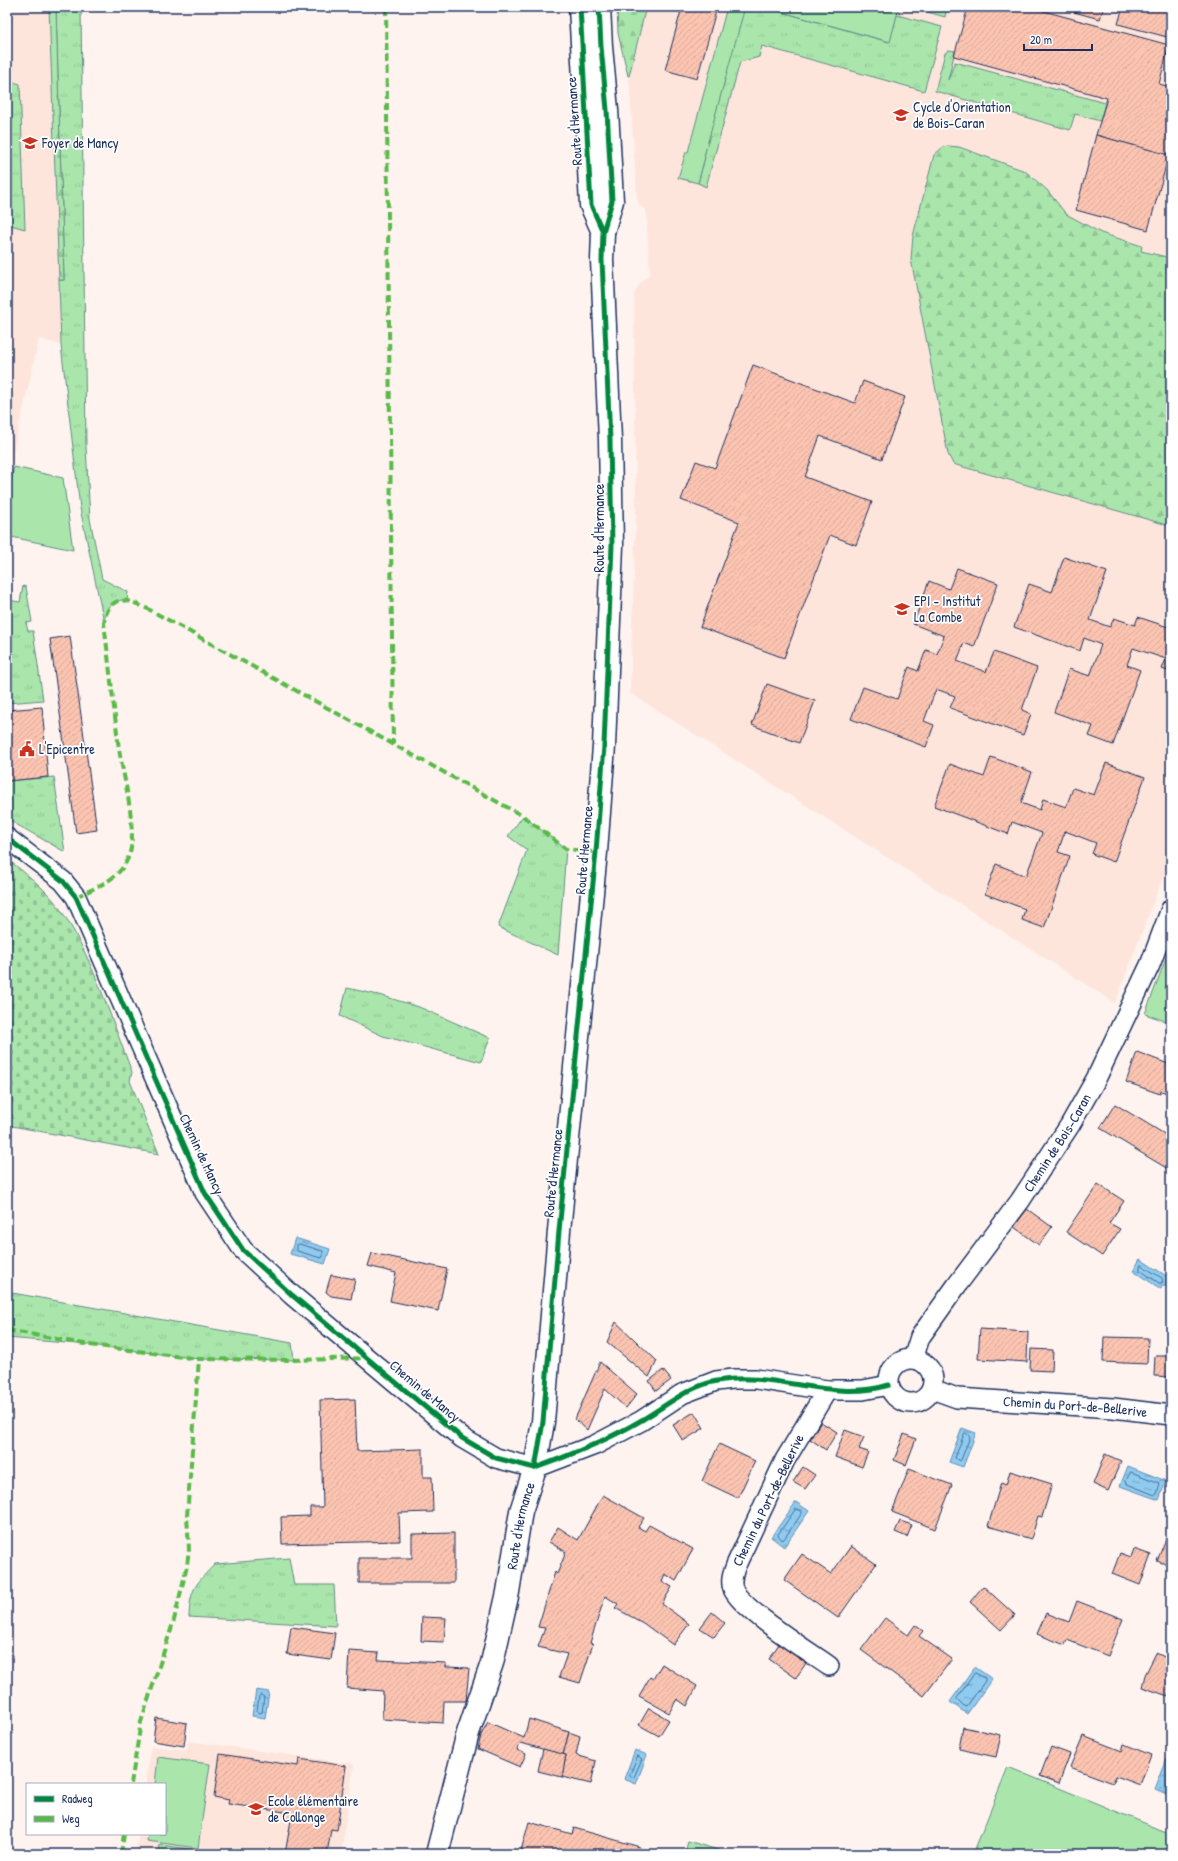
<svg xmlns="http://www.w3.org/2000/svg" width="1178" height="1861" font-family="'Patrick Hand',sans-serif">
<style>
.built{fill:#fde5dc}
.grass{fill:url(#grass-tufts);stroke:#628a85}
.forest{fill:url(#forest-firs);stroke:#628a85}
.cemetery{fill:url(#cemetery-stones);stroke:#628a85}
.park{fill:#aae6ac;stroke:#628a85}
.water{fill:url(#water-ripples);stroke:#618db5}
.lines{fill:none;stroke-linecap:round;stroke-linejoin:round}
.shore{stroke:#496d98;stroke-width:1}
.building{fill:url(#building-hatch);stroke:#1b2f5e}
.minor-casing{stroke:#1b2f5e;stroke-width:22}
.secondary-casing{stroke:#1b2f5e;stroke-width:25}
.minor{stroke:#fff;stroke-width:19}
.secondary{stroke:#fff;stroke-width:22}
.quiet{stroke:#58b947;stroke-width:4;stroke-dasharray:8 4;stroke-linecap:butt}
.cycleway-casing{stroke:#fff;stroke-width:8}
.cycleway{stroke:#00873e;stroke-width:5}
.labels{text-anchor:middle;stroke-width:3.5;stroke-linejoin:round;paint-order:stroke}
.poi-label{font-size:14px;fill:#1b2f5e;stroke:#fff;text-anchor:start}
.street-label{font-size:14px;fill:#1b2f5e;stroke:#fff}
</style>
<defs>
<pattern id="grass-tufts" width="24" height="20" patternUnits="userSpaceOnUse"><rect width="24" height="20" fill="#aae6ac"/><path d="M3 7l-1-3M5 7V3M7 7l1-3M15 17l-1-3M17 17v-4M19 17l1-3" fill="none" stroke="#92c696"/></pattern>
<pattern id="forest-firs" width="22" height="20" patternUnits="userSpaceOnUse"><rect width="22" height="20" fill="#aae6ac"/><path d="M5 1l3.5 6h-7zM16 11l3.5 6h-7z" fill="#92c696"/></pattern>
<pattern id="cemetery-stones" width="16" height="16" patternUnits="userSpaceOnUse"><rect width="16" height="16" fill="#aae6ac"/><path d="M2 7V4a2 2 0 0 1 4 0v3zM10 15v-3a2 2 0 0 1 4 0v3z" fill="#92c696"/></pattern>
<pattern id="water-ripples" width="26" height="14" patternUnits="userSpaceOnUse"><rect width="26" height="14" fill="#8fcbef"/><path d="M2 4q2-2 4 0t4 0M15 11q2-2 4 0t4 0" fill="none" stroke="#74a5c5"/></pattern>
<pattern id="building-hatch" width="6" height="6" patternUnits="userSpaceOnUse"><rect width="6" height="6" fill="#fcc4b1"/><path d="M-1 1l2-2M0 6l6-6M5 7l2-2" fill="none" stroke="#d7a99b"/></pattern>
</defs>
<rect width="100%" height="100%" fill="#fef3ef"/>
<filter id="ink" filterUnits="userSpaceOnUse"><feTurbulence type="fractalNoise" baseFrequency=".025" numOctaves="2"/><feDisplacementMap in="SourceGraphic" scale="8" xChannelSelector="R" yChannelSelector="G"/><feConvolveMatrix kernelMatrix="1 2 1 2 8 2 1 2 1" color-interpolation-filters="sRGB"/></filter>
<g filter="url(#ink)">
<!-- built -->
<g class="built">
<polygon points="7,7 49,7 61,345 39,339 7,480"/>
<polygon points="646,7 1171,7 1171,258 1141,251 1142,246 1101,233 1066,214 934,155 913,236 911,259 953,464 1171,526 1171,856 1115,1003 630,693 636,512 634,295 638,286 650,273 646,210 639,205 637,198 629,76"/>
<polygon points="188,1741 354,1764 341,1854 136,1854 139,1834 165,1834 165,1784 146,1784 151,1746 187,1750"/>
</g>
<!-- grass -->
<g class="grass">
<path d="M56,7H81L86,447L90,519L102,579L128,592L127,600C112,599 106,609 104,622L80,508L61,345L59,280H64Z"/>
<polygon points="744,7 764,7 889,42 897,15 942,27 924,91 762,46 759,57 740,62 706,187 698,183 705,157 704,156"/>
<polygon points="910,7 947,7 945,17"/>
<polygon points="949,50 955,51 948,80 955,62 1105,103 1100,121 1075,114 1070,130 935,91 945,53"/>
<polygon points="7,80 20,84 25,229 7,224"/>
<polygon points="23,586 26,587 32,622 26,623 28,631 33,631 43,700 7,703 7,600 20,602"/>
<polygon points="54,777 65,852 7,819 7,781"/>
<polygon points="523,816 566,849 558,955 498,927 527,850 508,836"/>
<polygon points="347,988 383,996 419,1007 490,1038 481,1062 383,1036 340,1016"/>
<polygon points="7,1292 292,1343 294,1360 199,1359 90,1345 7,1338"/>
<path d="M289,1558L294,1585H334L336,1626L189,1617C190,1588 196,1584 215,1564Z"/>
</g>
<!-- forest -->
<g class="forest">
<polygon points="49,7 56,7 64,280 59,280"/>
<polygon points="617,7 646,7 629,76 628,76 618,33"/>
<polygon points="948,146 959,147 1025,171 1047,190 1066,214 1101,233 1142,246 1141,251 1171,258 1171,526 953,464 948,454 911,259 913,236 934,155 943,147"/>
</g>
<!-- cemetery -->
<path class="cemetery" d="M7,859C24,872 41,885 55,902C89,946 111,1019 132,1072L130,1081L159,1154L7,1125Z"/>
<!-- park -->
<g class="park">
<polygon points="727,7 745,7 704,156 705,157 698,183 678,178 686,152 688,152"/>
<polygon points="764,7 899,7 890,42"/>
<polygon points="14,467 63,478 73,550 7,536 7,498"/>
<polygon points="1171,945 1171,1023 1145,1014"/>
<polygon points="158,1757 210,1764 198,1848 147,1841 148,1834 165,1834 165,1784 155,1784"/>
<polygon points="1008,1767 1171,1834 1171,1854 973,1854"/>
<polygon points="688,1841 731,1854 685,1854"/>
<polygon points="160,1845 205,1851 205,1854 159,1854"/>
</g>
<!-- water -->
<g class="water">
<polygon points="295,1238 330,1249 325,1264 290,1254"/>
<polygon points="1140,1259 1168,1277 1167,1286 1162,1286 1161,1289 1133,1271"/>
<polygon points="962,1428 976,1433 963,1467 949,1462"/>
<polygon points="1128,1466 1166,1481 1159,1500 1120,1486"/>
<polygon points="796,1502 809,1511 784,1547 771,1537"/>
<polygon points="975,1667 992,1679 967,1714 950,1702"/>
<polygon points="256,1690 269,1692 265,1718 252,1716"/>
<polygon points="635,1750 647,1755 636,1784 624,1779"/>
<polygon points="1167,1758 1171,1759 1171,1796 1155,1789"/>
</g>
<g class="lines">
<!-- shore -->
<g class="shore">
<polygon points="299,1244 323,1251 323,1257 321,1258 297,1251 297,1245"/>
<polygon points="1141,1265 1162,1278 1163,1282 1159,1283 1140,1270"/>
<polygon points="966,1433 970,1437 961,1460 959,1461 955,1458 964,1434"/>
<polygon points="1131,1472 1160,1483 1157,1494 1155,1495 1127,1484 1126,1481"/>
<polygon points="796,1509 802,1511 802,1513 784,1539 782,1540 778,1535"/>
<polygon points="975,1673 985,1678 985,1681 967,1706 965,1707 957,1699"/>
<polygon points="261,1695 264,1697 262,1712 260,1713 257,1711 259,1697"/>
<polygon points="638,1756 642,1759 634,1777 632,1778 630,1775"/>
</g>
</g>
<!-- building -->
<g class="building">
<polygon points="682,7 717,7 697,79 665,70"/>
<polygon points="968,7 1029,7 1169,45 1159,84 1171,87 1171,156 1096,135 1107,98 954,56"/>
<polygon points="1055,7 1104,7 1100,19"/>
<polygon points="1123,7 1171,7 1171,38 1118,24"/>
<polygon points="1096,135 1169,155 1148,230 1076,210"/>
<polygon points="753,365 855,403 863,381 905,397 882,459 820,436 805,477 872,502 856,545 830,535 784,658 700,627 739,522 681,500 696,461 715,468"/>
<polygon points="1064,557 1107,572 1090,620 1110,627 1114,618 1135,625 1138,617 1171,628 1171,672 1162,669 1166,659 1133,648 1127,665 1140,670 1113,745 1089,736 1093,726 1054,712 1069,669 1090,676 1101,645 1084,638 1080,651 1014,627 1029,584 1052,592"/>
<polygon points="957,568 998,583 974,647 964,643 957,661 986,672 994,652 1037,668 1022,710 1031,714 1023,735 950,708 955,696 936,689 924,721 934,725 926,747 851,719 863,687 897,699 909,667 918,671 926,650 937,654 944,636 913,624 929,581 949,589"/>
<polygon points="70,636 97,830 76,833 50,639"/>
<polygon points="767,684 815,701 799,743 752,725"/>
<polygon points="42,707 48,777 7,781 7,710"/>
<polygon points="991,757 1032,772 1021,803 1040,810 1043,799 1066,807 1073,788 1094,795 1106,763 1145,777 1114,862 1092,854 1096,843 1065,831 1058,852 1070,856 1044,928 1022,920 1025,909 985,894 996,864 1026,876 1042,833 1012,822 1008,834 934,806 950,764 984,777"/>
<polygon points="1137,1052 1171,1065 1171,1094 1161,1091 1160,1094 1126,1082"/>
<polygon points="1115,1104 1171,1138 1171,1164 1168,1169 1100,1128"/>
<polygon points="1098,1184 1124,1201 1109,1223 1120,1229 1102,1256 1066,1232"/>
<polygon points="1027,1209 1052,1227 1039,1245 1014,1227"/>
<polygon points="372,1253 447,1269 438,1311 390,1301 396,1273 368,1266"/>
<polygon points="331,1275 355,1279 351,1299 331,1296 326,1292"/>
<polygon points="616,1322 657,1361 649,1377 607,1342"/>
<polygon points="980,1329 1028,1332 1027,1362 978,1359"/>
<polygon points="1104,1337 1148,1338 1147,1364 1103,1362"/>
<polygon points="1031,1349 1053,1350 1052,1371 1030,1370"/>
<polygon points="1155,1356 1171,1356 1171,1377 1154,1376"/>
<polygon points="600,1362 637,1394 626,1408 605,1389 587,1430 575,1419"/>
<polygon points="663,1370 671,1380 656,1391 649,1381"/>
<polygon points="355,1399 357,1451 423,1449 423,1477 432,1477 433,1512 399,1513 400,1541 282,1544 281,1517 310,1516 310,1507 323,1507 320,1400"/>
<polygon points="694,1412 704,1428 683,1441 673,1425"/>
<polygon points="821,1422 837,1432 826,1450 810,1439"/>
<polygon points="845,1430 864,1437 859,1449 868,1452 862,1467 835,1457"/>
<polygon points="904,1434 916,1439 906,1465 894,1460"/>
<polygon points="719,1444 755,1461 738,1498 702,1481"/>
<polygon points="1105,1454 1121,1461 1108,1491 1093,1484"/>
<polygon points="803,1467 815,1475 805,1489 793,1482"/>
<polygon points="909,1469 952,1485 935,1529 892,1512"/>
<polygon points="1010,1471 1052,1484 1042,1517 1038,1516 1031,1539 988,1526 1001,1483 1006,1485"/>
<polygon points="603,1495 644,1518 638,1527 645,1531 649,1525 693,1549 676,1581 665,1574 662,1581 672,1587 662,1604 689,1624 673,1645 643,1623 615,1608 618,1604 605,1596 590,1643 593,1644 580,1683 559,1677 567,1654 538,1647 545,1628 538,1627 555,1572 557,1574 566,1552 549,1542 558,1527 578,1540"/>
<polygon points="900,1521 912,1525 907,1537 895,1532"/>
<polygon points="454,1533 454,1583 359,1583 359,1558 412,1558 412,1534"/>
<polygon points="1168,1534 1171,1535 1171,1566 1157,1561"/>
<polygon points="851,1546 876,1564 838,1618 784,1580 802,1554 831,1574"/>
<polygon points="1134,1549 1151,1555 1140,1585 1112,1574 1120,1553 1131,1557"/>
<polygon points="983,1586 1015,1615 1001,1630 970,1602"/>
<polygon points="1077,1601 1123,1619 1108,1656 1067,1640 1065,1645 1037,1634 1046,1613 1069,1622"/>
<polygon points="712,1612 725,1623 714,1637 700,1628"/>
<polygon points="422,1617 446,1618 444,1642 421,1641"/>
<polygon points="885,1618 908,1635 915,1625 923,1631 919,1636 952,1659 924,1696 861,1650"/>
<polygon points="291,1627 335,1633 331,1660 287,1654"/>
<polygon points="779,1644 806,1663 796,1678 769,1659"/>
<polygon points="349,1651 379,1653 378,1660 446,1663 446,1667 469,1668 466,1701 444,1701 443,1723 382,1719 383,1691 347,1688"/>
<polygon points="1156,1653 1171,1660 1171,1697 1142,1687 1145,1675"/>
<polygon points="662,1664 697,1686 687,1706 677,1699 669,1713 639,1696 650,1677 653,1679"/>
<polygon points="649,1708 669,1720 659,1736 639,1725"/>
<polygon points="156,1718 187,1723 184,1746 153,1741"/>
<polygon points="529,1719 569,1732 563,1755 521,1743 517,1750 526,1754 520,1767 478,1749 481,1735 488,1722 524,1738"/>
<polygon points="963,1727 1001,1735 996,1757 959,1749"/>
<polygon points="569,1732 580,1736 576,1755 596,1761 591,1784 562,1777 566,1755 563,1755"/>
<polygon points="1083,1736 1122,1751 1124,1744 1151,1755 1140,1785 1116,1776 1113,1783 1070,1767"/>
<polygon points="1051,1747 1070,1754 1059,1783 1040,1776"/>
<polygon points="543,1749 566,1755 562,1777 538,1771"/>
<polygon points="220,1754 298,1766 299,1759 346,1766 337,1830 331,1829 327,1854 285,1854 291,1820 284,1819 285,1812 228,1804 229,1800 214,1797"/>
<polygon points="529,1822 572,1834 574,1828 640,1847 638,1854 520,1854"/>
</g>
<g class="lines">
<!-- minor casing -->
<g class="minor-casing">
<g id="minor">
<polyline points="7,838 63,881 76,897 205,1193 243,1250 292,1295 462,1438 496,1458 535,1468 595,1445 641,1421 682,1394 716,1381 733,1379 756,1379 827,1390 863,1390 889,1385"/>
<circle cx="911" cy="1381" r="22"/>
<path id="s1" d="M913,1359L920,1337L957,1285L1020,1201L1070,1125L1096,1079L1150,965L1171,909"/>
<path id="s2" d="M932,1389L957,1398L1113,1408L1171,1415"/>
<path d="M827,1390L785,1460L736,1565C733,1573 730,1581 733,1589C741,1609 809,1652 829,1666"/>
</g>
</g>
<!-- secondary casing -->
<g class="secondary-casing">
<g id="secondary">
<polyline points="580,7 591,205 603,232"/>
<path id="s3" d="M437,1854L468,1733L492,1663L508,1592L521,1511L535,1468L543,1422L559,1231L596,852L604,746L612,545L610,440L602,260L603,232L612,201L607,110L601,47L599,7"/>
</g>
</g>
<!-- minor -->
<use href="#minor" class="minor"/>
<!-- secondary -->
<use href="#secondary" class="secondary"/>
<!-- quiet -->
<g class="quiet">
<polyline points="386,7 393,744"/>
<path d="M76,897C96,887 119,880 128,858C140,832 121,770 118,741C113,701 109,662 104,623C110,589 131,601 152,611L494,800L523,816L566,849L596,852"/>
<polyline points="1166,990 1171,979"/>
<polyline points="7,1330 90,1345 199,1359 294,1360 368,1358"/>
<polyline points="131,1784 141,1722 174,1620 187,1566 189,1549 187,1516 199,1359"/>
<polyline points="121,1854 124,1834"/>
</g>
<!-- cycleway casing -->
<g class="cycleway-casing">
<g id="cycleway">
<polyline points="580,7 591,205 603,232"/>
<polyline points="7,838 63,881 76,897 205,1193 243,1250 292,1295 462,1438 496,1458 535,1468"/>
<polyline points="535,1468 543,1422 559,1231 596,852 604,746 612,545 610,440 602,260 603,232 612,201 607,110 601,47 599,7"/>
<path d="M535,1468C571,1455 606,1441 640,1421C665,1407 688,1386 717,1381C774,1370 832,1403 889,1385"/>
</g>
</g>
<!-- cycleway -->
<use href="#cycleway" class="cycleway"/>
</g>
</g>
<!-- icons -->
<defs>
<g id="school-bare" transform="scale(1.2)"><path d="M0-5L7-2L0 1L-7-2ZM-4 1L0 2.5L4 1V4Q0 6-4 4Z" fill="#c8321e" stroke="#fff" stroke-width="2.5" paint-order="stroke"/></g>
<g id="civic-bare" transform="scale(1.2)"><path d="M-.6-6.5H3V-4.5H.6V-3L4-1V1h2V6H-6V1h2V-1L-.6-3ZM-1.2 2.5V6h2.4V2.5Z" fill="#c8321e" stroke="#fff" stroke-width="2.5" paint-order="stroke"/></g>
</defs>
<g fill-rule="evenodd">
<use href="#school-bare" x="901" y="115"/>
<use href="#school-bare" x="30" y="143"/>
<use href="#school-bare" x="902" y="609"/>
<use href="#civic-bare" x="27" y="749"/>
<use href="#school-bare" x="256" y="1809"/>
</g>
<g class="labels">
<!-- poi labels -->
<g class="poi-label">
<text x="913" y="112">Cycle d'Orientation<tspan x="913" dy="16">de Bois-Caran</tspan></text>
<text x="42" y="148">Foyer de Mancy</text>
<text x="914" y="606">EPI - Institut<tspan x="914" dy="16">La Combe</tspan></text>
<text x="39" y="754">L'Epicentre</text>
<text x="268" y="1806">Ecole élémentaire<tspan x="268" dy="16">de Collonge</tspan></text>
</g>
<!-- street labels -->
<g class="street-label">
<text transform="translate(574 121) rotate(-94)" y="5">Route d'Hermance</text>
<text transform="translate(599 528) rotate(-90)" y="5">Route d'Hermance</text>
<text transform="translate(584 850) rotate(-85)" y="5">Route d'Hermance</text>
<text dy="5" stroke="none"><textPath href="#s1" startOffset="261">Chemin de Bois-Caran</textPath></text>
<text transform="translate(202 1154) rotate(65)" y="5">Chemin de Mancy</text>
<text transform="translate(553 1173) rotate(-84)" y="5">Route d'Hermance</text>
<text transform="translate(425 1391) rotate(40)" y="5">Chemin de Mancy</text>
<text dy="5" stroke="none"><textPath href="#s2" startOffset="145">Chemin du Port-de-Bellerive</textPath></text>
<text transform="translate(768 1500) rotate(-64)" y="5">Chemin du Port-de-Bellerive</text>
<text dy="5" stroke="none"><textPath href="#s3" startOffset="339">Route d'Hermance</textPath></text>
</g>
</g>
<!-- margin -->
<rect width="1178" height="1861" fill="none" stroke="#fff" stroke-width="24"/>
<rect x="12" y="12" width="1154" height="1837" fill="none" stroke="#1b2f5e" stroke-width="1.5" filter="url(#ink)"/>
<!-- legend -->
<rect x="26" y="1783" width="140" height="52" fill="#ffffff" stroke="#a4acbf"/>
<rect x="34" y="1796" width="20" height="6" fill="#00873e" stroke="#a4acbf"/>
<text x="62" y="1803" font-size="12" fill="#1b2f5e">Radweg</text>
<rect x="34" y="1816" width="20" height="6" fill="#58b947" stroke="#a4acbf"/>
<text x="62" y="1823" font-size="12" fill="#1b2f5e">Weg</text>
<!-- scale -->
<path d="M1024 44v6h68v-6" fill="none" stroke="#1b2f5e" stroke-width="2"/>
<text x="1030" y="44" font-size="12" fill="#1b2f5e" stroke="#ffffff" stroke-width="3" paint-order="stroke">20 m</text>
</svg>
